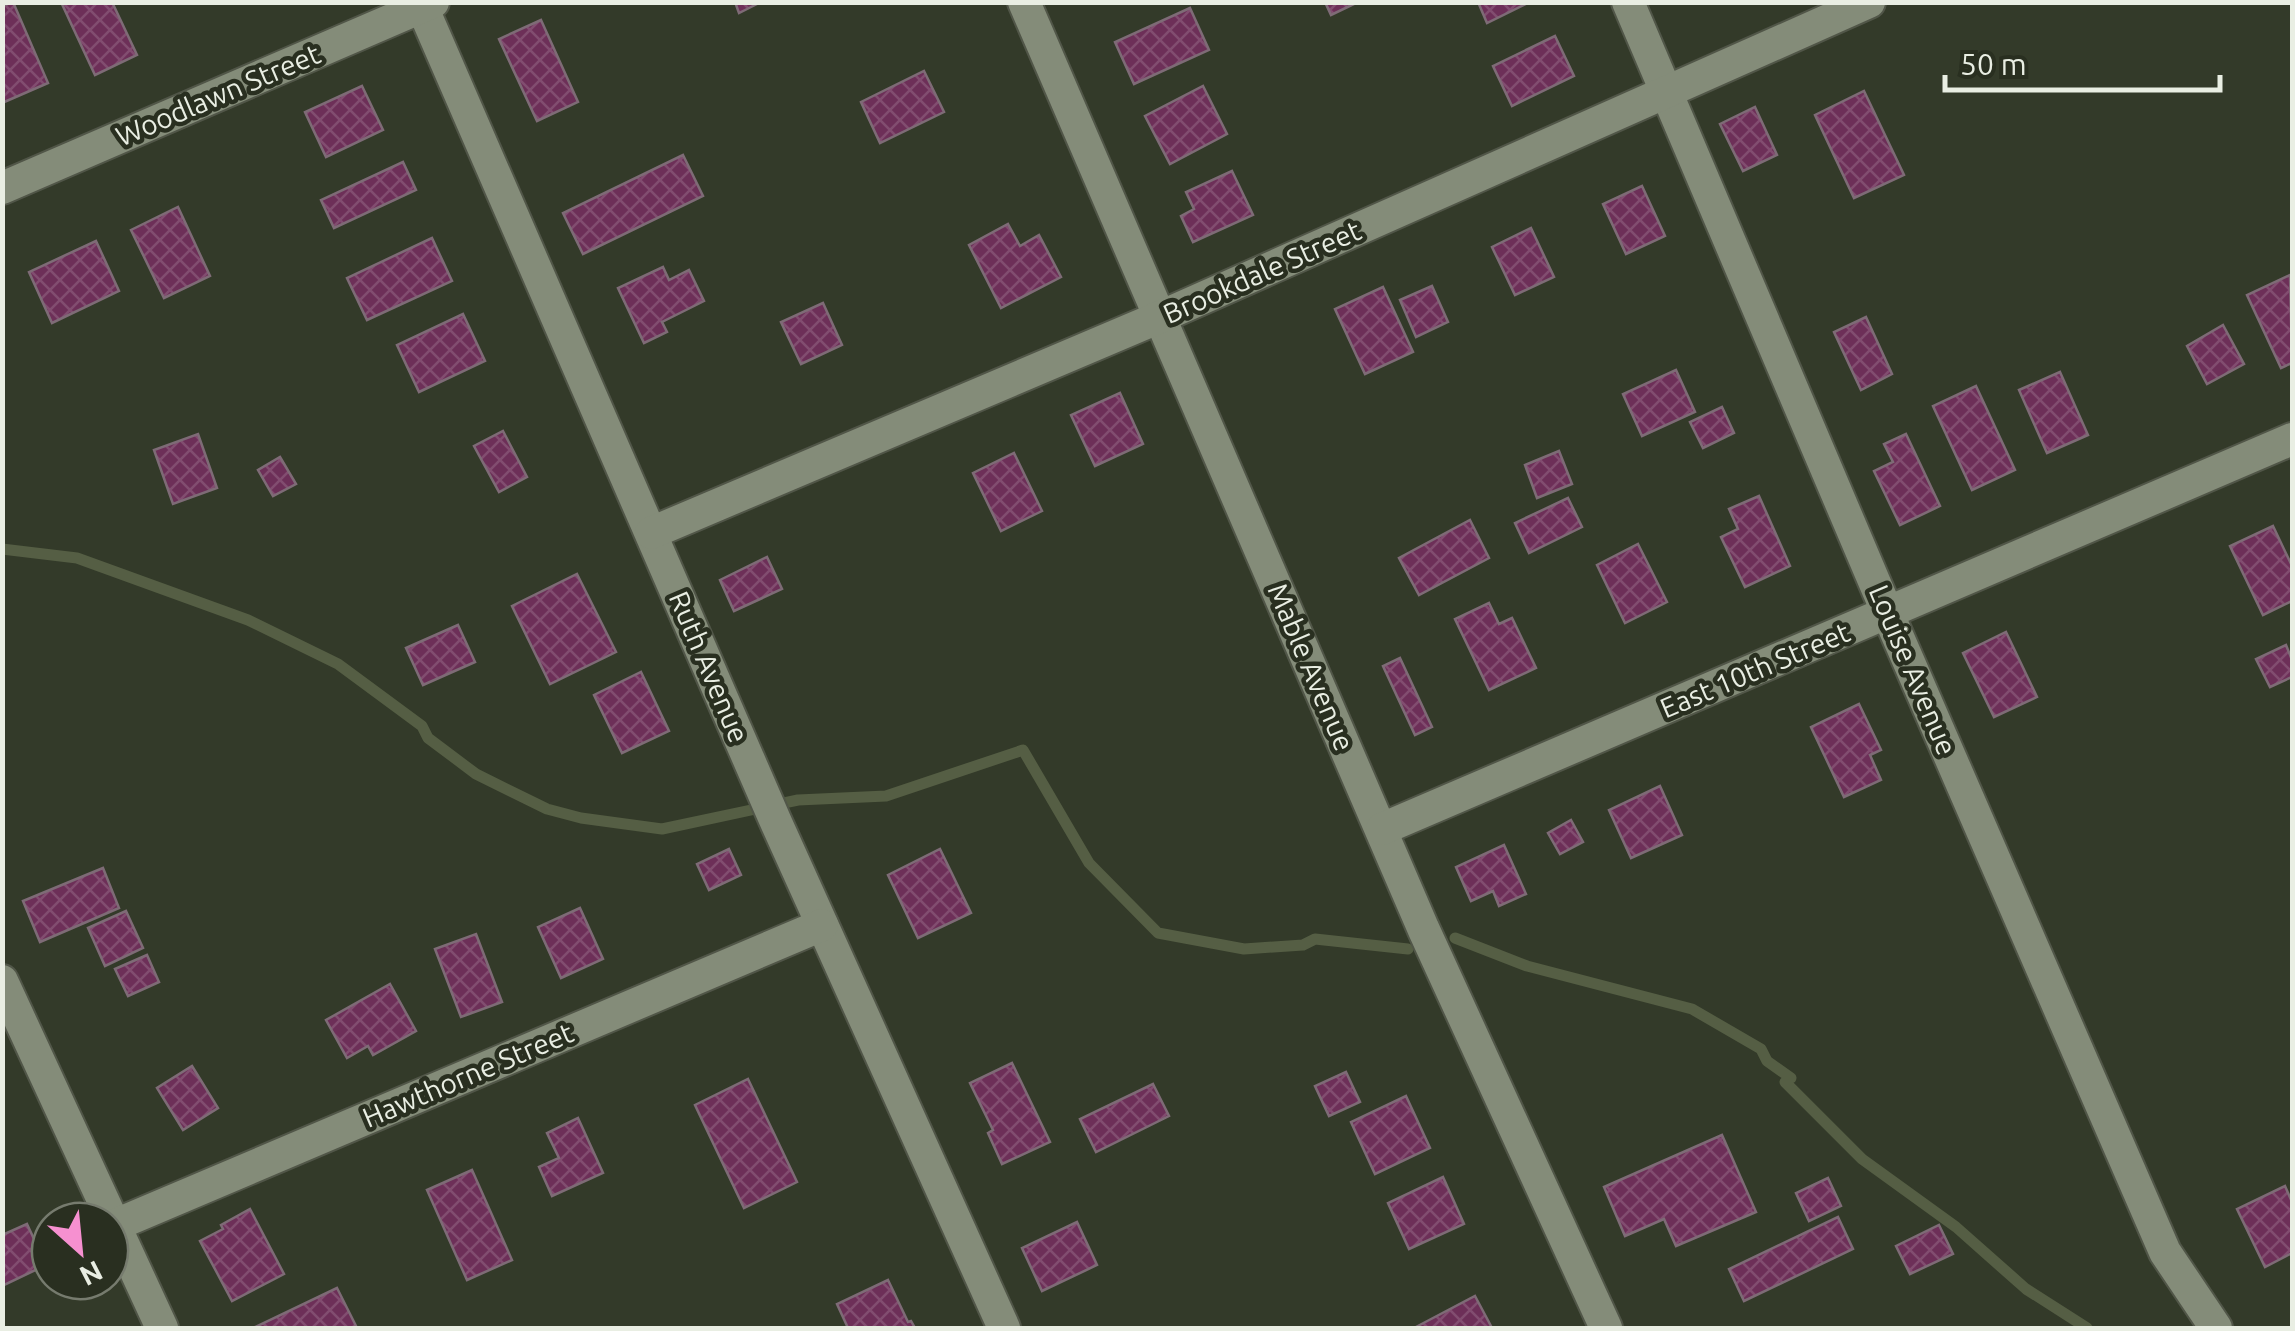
<svg xmlns="http://www.w3.org/2000/svg" width="2295" height="1331" font-family="Ubuntu,sans-serif">
<style>
.lines{fill:none;stroke-linecap:round;stroke-linejoin:round}
.stream{stroke:#555e44;stroke-width:11}
.building{fill:url(#building-cross-hatch);stroke:#7e6b76;stroke-width:2.5}
.minor-casing{stroke:#515648;stroke-width:36}
.minor{stroke:#848c79;stroke-width:32}
.labels{text-anchor:middle;stroke-width:9;stroke-linejoin:round;paint-order:stroke}
.street-label{font-size:28px;fill:#e9eee3;stroke:#292f20}
</style>
<defs>
<pattern id="building-cross-hatch" width="8" height="8" patternUnits="userSpaceOnUse" patternTransform="scale(2.5)"><rect width="8" height="8" fill="#6d2f58"/><path d="M0 0l8 8M0 8l8-8" fill="none" stroke="#824d70"/></pattern>
</defs>
<rect width="100%" height="100%" fill="#333a29"/>
<g class="lines">
<!-- stream -->
<g class="stream">
<polyline points="2,549 77,558 248,620 338,664 422,726 428,738 476,774 547,809 581,818 662,829 798,800 886,796 1023,750 1089,863 1158,933 1244,949 1303,945 1315,939 1408,949"/>
<polyline points="1455,938 1527,966 1692,1009 1761,1049 1767,1061 1791,1078 1785,1082 1862,1159 1956,1227 2026,1289 2087,1328"/>
</g>
</g>
<!-- building -->
<g class="building">
<polygon points="13,2 48,83 2,103 2,6"/>
<polygon points="61,2 112,2 137,55 95,75"/>
<polygon points="735,2 761,2 739,13"/>
<polygon points="1325,2 1358,2 1331,15"/>
<polygon points="1478,2 1530,2 1487,23"/>
<polygon points="1190,8 1209,50 1134,84 1115,42"/>
<polygon points="541,20 578,102 537,121 499,39"/>
<polygon points="1555,36 1574,76 1512,106 1493,66"/>
<polygon points="924,71 944,112 880,143 861,102"/>
<polygon points="362,86 383,130 326,157 305,112"/>
<polygon points="1203,86 1227,134 1170,164 1145,116"/>
<polygon points="1864,91 1904,175 1854,198 1815,115"/>
<polygon points="1755,107 1777,155 1743,171 1720,124"/>
<polygon points="683,155 703,196 583,254 563,213"/>
<polygon points="403,162 416,190 334,228 321,200"/>
<polygon points="1232,171 1253,215 1193,242 1181,216 1194,209 1186,192"/>
<polygon points="1642,186 1665,236 1626,254 1603,204"/>
<polygon points="178,207 210,276 164,298 131,230"/>
<polygon points="1008,224 1020,246 1039,235 1061,277 1001,308 969,245"/>
<polygon points="1531,228 1554,277 1515,295 1492,247"/>
<polygon points="432,238 452,281 367,320 347,278"/>
<polygon points="96,241 119,291 52,323 29,272"/>
<polygon points="663,267 669,280 689,270 704,301 662,322 667,332 644,343 618,288"/>
<polygon points="2290,275 2292,363 2281,368 2247,295"/>
<polygon points="1432,286 1448,322 1416,337 1400,300"/>
<polygon points="1383,287 1413,352 1365,374 1335,309"/>
<polygon points="823,303 842,345 801,364 781,322"/>
<polygon points="463,314 485,361 419,392 397,345"/>
<polygon points="1866,317 1892,374 1861,390 1834,332"/>
<polygon points="2223,325 2244,364 2207,384 2187,346"/>
<polygon points="1676,370 1695,412 1642,436 1623,394"/>
<polygon points="2060,372 2088,435 2047,453 2019,390"/>
<polygon points="1976,386 2015,470 1972,490 1933,406"/>
<polygon points="1120,393 1143,444 1095,466 1071,415"/>
<polygon points="1722,407 1734,433 1703,448 1690,422"/>
<polygon points="503,431 527,477 499,492 474,446"/>
<polygon points="198,434 217,488 173,504 154,450"/>
<polygon points="1906,434 1940,506 1900,525 1874,471 1893,462 1884,444"/>
<polygon points="1559,451 1572,484 1537,498 1525,465"/>
<polygon points="1014,453 1042,511 1001,531 973,473"/>
<polygon points="280,457 296,484 273,496 258,470"/>
<polygon points="1759,496 1790,566 1745,587 1721,537 1738,529 1729,509"/>
<polygon points="1568,498 1582,527 1529,553 1515,523"/>
<polygon points="1470,520 1489,558 1419,595 1399,558"/>
<polygon points="2273,526 2292,566 2292,601 2263,615 2230,546"/>
<polygon points="1638,544 1667,602 1625,623 1597,565"/>
<polygon points="767,557 782,589 734,611 720,580"/>
<polygon points="577,574 616,652 550,684 512,606"/>
<polygon points="1489,603 1499,624 1512,618 1536,668 1489,690 1455,619"/>
<polygon points="458,625 475,662 423,685 406,648"/>
<polygon points="2006,632 2037,697 1994,717 1963,653"/>
<polygon points="2286,645 2292,660 2292,677 2270,687 2256,659"/>
<polygon points="1400,658 1432,727 1415,735 1383,666"/>
<polygon points="641,672 669,731 622,753 594,695"/>
<polygon points="1859,704 1881,750 1870,755 1881,780 1844,797 1811,727"/>
<polygon points="1660,786 1682,835 1631,858 1609,810"/>
<polygon points="1571,820 1583,842 1560,854 1548,833"/>
<polygon points="1504,845 1526,894 1499,906 1493,891 1471,901 1456,867"/>
<polygon points="729,849 741,875 709,890 697,864"/>
<polygon points="940,849 971,913 918,938 888,875"/>
<polygon points="103,868 119,908 40,942 23,901"/>
<polygon points="580,908 603,959 561,978 538,927"/>
<polygon points="126,911 143,948 105,966 88,928"/>
<polygon points="476,934 502,1002 461,1017 435,949"/>
<polygon points="147,955 159,982 128,996 115,969"/>
<polygon points="390,984 416,1031 373,1055 368,1046 347,1058 326,1020"/>
<polygon points="1012,1063 1050,1142 1002,1164 988,1133 993,1130 970,1083"/>
<polygon points="192,1066 218,1108 183,1130 157,1088"/>
<polygon points="1346,1072 1360,1102 1329,1116 1315,1086"/>
<polygon points="748,1079 797,1182 744,1208 695,1105"/>
<polygon points="1153,1084 1169,1116 1096,1152 1080,1119"/>
<polygon points="1406,1096 1430,1148 1375,1174 1351,1122"/>
<polygon points="578,1118 603,1173 552,1196 539,1167 559,1158 547,1133"/>
<polygon points="1722,1135 1756,1212 1676,1246 1664,1219 1625,1236 1604,1187"/>
<polygon points="472,1170 512,1260 467,1280 427,1190"/>
<polygon points="1443,1177 1464,1224 1409,1249 1388,1203"/>
<polygon points="1828,1178 1841,1206 1809,1221 1796,1193"/>
<polygon points="2285,1186 2292,1202 2292,1253 2265,1267 2237,1209"/>
<polygon points="250,1209 284,1274 232,1301 200,1241 223,1229 221,1225"/>
<polygon points="1838,1217 1853,1249 1744,1301 1729,1269"/>
<polygon points="1077,1222 1097,1265 1042,1291 1022,1248"/>
<polygon points="27,1224 46,1265 2,1286 2,1235"/>
<polygon points="1939,1225 1953,1254 1910,1274 1896,1246"/>
<polygon points="888,1280 908,1322 911,1321 915,1328 848,1328 837,1304"/>
<polygon points="337,1288 357,1328 253,1328"/>
<polygon points="1475,1296 1492,1328 1414,1328"/>
</g>
<g class="lines">
<!-- minor casing -->
<g class="minor-casing">
<g id="minor">
<polyline points="420,2 775,820 1004,1328"/>
<polyline points="1024,2 1423,928 1606,1328"/>
<polyline points="1628,2 1888,614 2165,1252 2216,1328"/>
<polyline points="2,188 433,2"/>
<polyline points="651,533 1160,317 1869,2"/>
<polyline points="1382,829 2292,439"/>
<polyline points="2,981 162,1328"/>
<polyline points="113,1226 822,925"/>
</g>
</g>
<!-- minor -->
<use href="#minor" class="minor"/>
</g>
<g class="labels">
<!-- street labels -->
<g class="street-label">
<text transform="translate(218 95) rotate(-23)" y="10">Woodlawn Street</text>
<text transform="translate(1262 272) rotate(-24)" y="10">Brookdale Street</text>
<text transform="translate(709 667) rotate(67)" y="10">Ruth Avenue</text>
<text transform="translate(1311 667) rotate(67)" y="10">Mable Avenue</text>
<text transform="translate(1755 670) rotate(-23)" y="10">East 10th Street</text>
<text transform="translate(1913 670) rotate(67)" y="10">Louise Avenue</text>
<text transform="translate(468 1075) rotate(-23)" y="10">Hawthorne Street</text>
</g>
</g>
<!-- border -->
<rect width="2295" height="1331" fill="none" stroke="#e9eee3" stroke-width="10"/>
<!-- north arrow -->
<g transform="translate(80 1251) rotate(153)"><circle r="48" fill="#292f20" stroke="#767b6e" stroke-width="2.5"/>
<path d="M0-8L18 38L0 25L-18 38Z" fill="#f690d0"/>
<text y="-15" font-size="28" font-weight="bold" text-anchor="middle" fill="#e9eee3">N</text>
</g>
<!-- scale -->
<path d="M1945 75v15h275v-15" fill="none" stroke="#e9eee3" stroke-width="5"/>
<text x="1960" y="75" font-size="30" fill="#e9eee3" stroke="#292f20" stroke-width="8" paint-order="stroke">50 m</text>
</svg>
